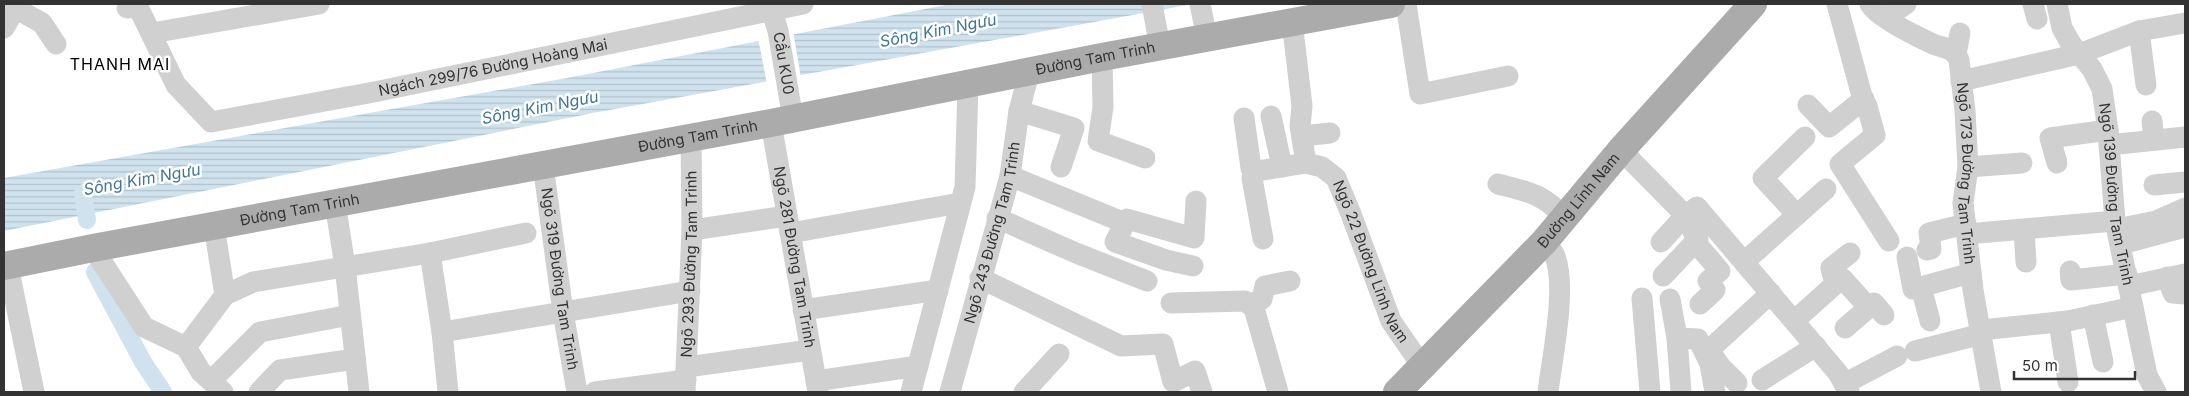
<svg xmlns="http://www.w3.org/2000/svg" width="2189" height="396" font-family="Inter,sans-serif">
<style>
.water{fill:url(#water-rules)}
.pier{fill:#fff}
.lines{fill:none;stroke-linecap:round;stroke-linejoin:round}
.canal{stroke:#cfe2ee;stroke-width:18}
.minor{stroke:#d0d0d0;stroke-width:21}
.major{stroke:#ababab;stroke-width:28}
.labels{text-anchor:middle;stroke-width:5;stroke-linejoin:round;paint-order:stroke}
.street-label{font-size:15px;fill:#333;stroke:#fff}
.water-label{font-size:16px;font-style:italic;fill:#3f7597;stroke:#fff}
.neighbourhood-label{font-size:16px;letter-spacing:1px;fill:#000;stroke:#fff}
</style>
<defs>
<pattern id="water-rules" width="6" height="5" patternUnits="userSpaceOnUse" patternTransform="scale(1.25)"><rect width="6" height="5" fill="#cfe2ee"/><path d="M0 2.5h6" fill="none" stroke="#b2c2cd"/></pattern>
</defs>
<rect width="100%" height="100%" fill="#fff"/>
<!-- water -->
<polygon class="water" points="951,4 1193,4 593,113 4,231 4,178 567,78"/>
<!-- pier -->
<polygon class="pier" points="793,31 801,78 767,84 758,38"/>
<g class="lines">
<!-- canal -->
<g class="canal">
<polyline points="83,193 87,220"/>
<polyline points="95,272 143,362 163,392"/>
</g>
<!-- minor -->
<g class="minor">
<path id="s1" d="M770,4L778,31L793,119"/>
<polyline points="1152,4 1160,47"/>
<polyline points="1200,4 1207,38"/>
<polyline points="1406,4 1420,94 1508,76"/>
<polyline points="1837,4 1862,96 1867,106 1875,135 1840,164 1889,241"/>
<path id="s2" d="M1870,4C1878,18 1918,37 1933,44C1943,48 1954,48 1959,60L1965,111L1968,167L1963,203L1973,290L1991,392"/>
<polyline points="2033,4 2037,19"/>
<path id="s3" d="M2057,4L2062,28L2071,44L2092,69L2102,89L2108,130L2115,221L2147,375L2156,392"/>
<polyline points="15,8 42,23 56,44"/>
<path id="s4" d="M127,8L138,7L176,85L211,122L374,92L803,4"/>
<polyline points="1886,18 1906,4"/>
<path id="s5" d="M1292,21L1302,106L1300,126L1306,163L1322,167L1336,178L1351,214L1391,321L1422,366"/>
<polyline points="4,28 18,4"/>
<polyline points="2139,31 2146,85"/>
<polyline points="152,33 319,4"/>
<polyline points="1956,54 1960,33"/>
<polyline points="1102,57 1103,107 1098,141 1145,158"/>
<polyline points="1961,81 2079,54 2139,31 2185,23"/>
<polyline points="1808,105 1829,127 1864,99"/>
<polyline points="1019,111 1074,128 1061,167"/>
<polyline points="1271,116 1282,167"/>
<polyline points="1244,118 1251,168 1257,171 1306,163"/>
<polyline points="2152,121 2154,140"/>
<path id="s6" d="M771,123L818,392"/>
<polyline points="1302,136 1330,133"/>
<polyline points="2109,145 2185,137"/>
<polyline points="1621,150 1686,216 1697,207 1838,373 1849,392"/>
<polyline points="2057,163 2050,138 2108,130"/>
<path id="s7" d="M543,165L563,312L577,392"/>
<polyline points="1968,167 2022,163"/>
<polyline points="1257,171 1252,178 1263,239"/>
<polyline points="1010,176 1125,223 1115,242 1166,260 1193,266"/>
<path d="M1498,184C1529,192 1540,193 1564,216"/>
<polyline points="2154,185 2185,182"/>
<polyline points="335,203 345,266 359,392"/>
<polyline points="1797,215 1763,178 1805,137"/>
<polyline points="997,218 1076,253 1147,281"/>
<polyline points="1125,223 1127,219 1194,238 1196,201"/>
<polyline points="2117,229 2156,221 2185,208"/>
<polyline points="692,230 787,216"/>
<polyline points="2024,231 2026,262"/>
<polyline points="790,233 960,203"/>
<polyline points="1967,234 2115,221"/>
<path d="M1544,242C1547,245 1551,249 1554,254C1568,284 1552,358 1548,392"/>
<polyline points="1661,242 1683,218"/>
<polyline points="1695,242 1720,271 1708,281 1715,290 1700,304"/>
<polyline points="2121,244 2185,227"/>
<polyline points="93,248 144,327 186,347 201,372 223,392"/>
<polyline points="1927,250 1931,249 1929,233 1966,224"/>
<polyline points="430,253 442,332 448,392"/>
<polyline points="1907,257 1913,289 1971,273"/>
<polyline points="1744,262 1826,189"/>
<polyline points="8,266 34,392"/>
<polyline points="2070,271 2071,280 2127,274"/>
<polyline points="1663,276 1698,239 1693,232"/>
<polyline points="2167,277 2173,293 2185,294"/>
<polyline points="980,278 1121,346 1163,344 1173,382 1195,371 1202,392"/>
<polyline points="1835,284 1831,268 1850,253"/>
<polyline points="2129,286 2185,274"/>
<polyline points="1921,287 1930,321"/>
<polyline points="225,295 253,282 430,253 526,233"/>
<polyline points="1642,298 1650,392"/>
<polyline points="1670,299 1677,338 1681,392"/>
<polyline points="1171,303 1245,301 1254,308 1278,392"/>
<polyline points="1250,305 1262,299 1265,286 1290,281"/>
<polyline points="803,310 938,290"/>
<polyline points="2093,315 2103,362"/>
<polyline points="1794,321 1842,278 1869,308"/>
<polyline points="2059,322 2068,382"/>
<polyline points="1845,328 1874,303 1884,315"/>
<polyline points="1981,330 2068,321 2133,307"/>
<polyline points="442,332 690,291"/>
<polyline points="1677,338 1698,339 1710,364 1715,392"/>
<polyline points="186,347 225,295 214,226"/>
<polyline points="1915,351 1982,334"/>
<polyline points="687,367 810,350"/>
<polyline points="1762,380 1816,346"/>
<polyline points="211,381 260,332 350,315"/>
<polyline points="816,381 918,366"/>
<polyline points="1737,383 1721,367 1709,350 1771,293"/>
<polyline points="1844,384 1897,356"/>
<polyline points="259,392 280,370 355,359"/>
<polyline points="595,392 686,380"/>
<path id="s8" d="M685,392L692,230L691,137"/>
<polyline points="911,392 965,187 968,85"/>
<path id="s9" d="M950,392L1010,176L1019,111L1029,73"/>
<polyline points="1024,392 1059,354"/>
</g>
<!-- major -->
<g class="major">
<path id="s10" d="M4,266L93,248L771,123L1102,57L1391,4"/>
<path id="s11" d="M1397,392L1544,242L1621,150L1753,4"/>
</g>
</g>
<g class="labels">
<!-- street labels -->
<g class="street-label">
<text dy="5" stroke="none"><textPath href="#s10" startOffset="1111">Đường Tam Trinh</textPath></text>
<text dy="5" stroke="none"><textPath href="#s1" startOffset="61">Cầu KU0</textPath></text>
<text dy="5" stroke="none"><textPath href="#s4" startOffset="436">Ngách 299/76 Đường Hoàng Mai</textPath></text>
<text dy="5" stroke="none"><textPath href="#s10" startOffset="706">Đường Tam Trinh</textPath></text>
<text dy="5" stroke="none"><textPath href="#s2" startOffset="221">Ngõ 173 Đường Tam Trinh</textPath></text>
<text dy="5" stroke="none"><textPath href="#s3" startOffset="204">Ngõ 139 Đường Tam Trinh</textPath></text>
<text dy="5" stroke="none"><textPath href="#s11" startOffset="264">Đường Lĩnh Nam</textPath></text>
<text dy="5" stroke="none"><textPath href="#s10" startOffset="301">Đường Tam Trinh</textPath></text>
<text dy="5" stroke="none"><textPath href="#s9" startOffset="165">Ngõ 243 Đường Tam Trinh</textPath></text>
<text dy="5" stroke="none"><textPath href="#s6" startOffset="136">Ngõ 281 Đường Tam Trinh</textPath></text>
<text dy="5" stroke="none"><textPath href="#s5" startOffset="268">Ngõ 22 Đường Lĩnh Nam</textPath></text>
<text dy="5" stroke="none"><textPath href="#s8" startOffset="128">Ngõ 293 Đường Tam Trinh</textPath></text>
<text dy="5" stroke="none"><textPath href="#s7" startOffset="115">Ngõ 319 Đường Tam Trinh</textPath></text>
</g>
<!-- water labels -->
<g class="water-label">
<text transform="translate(938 30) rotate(-11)" y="6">Sông Kim Ngưu</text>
<text transform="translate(540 107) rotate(-11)" y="6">Sông Kim Ngưu</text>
<text transform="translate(142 179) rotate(-10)" y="6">Sông Kim Ngưu</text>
</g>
<!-- neighbourhood labels -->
<g class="neighbourhood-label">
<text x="120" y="70">THANH MAI</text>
</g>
</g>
<!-- border -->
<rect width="2189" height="396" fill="none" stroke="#333333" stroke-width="10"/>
<!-- scale -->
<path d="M2014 371v8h121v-8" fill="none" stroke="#333333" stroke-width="2.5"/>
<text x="2022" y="371" font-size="15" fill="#333333" stroke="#ffffff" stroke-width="4" paint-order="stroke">50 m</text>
</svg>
